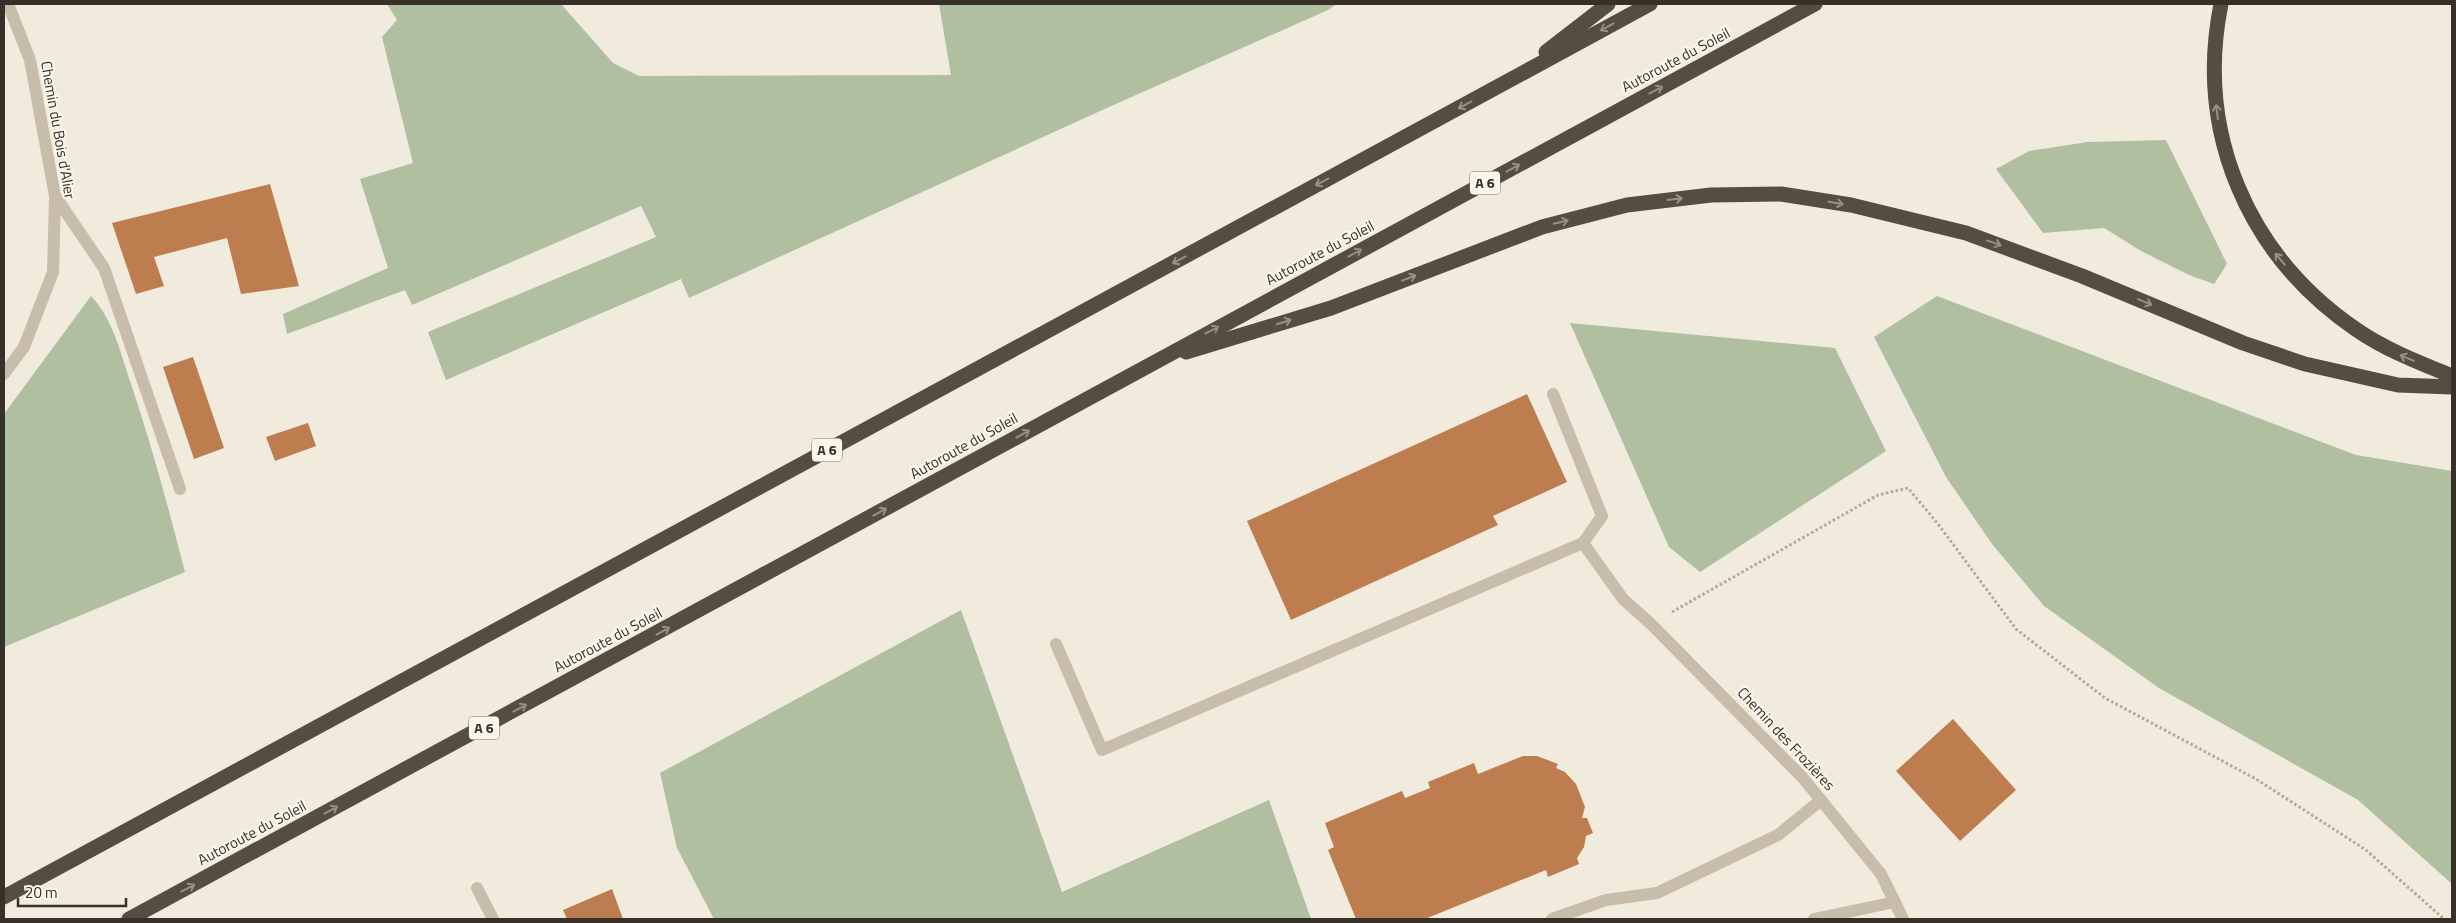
<svg xmlns="http://www.w3.org/2000/svg" width="2456" height="923" font-family="'Titillium Web',sans-serif">
<style>
.green{fill:#afbf9f}
.building{fill:#be7d4f}
.lines{fill:none;stroke-linecap:round;stroke-linejoin:round}
.path{stroke:#b4a895;stroke-width:3;stroke-dasharray:2.5 2.5;stroke-linecap:butt}
.minor{stroke:#c8bdaa;stroke-width:12}
.highway{stroke:#574c41;stroke-width:15}
.oneway{stroke:#989085}
.labels{text-anchor:middle;stroke-width:4.5;stroke-linejoin:round;paint-order:stroke}
.shield{fill:#f9f5ea;stroke:#706b63;stroke-width:1}
.shield-label{font-size:14px;font-weight:bold;fill:#363029}
.street-label{font-size:15px;fill:#363029;stroke:#f9f5ea}
</style>
<rect width="100%" height="100%" fill="#f1ebde"/>
<!-- green -->
<g class="green">
<polygon points="387,4 561,4 613,63 639,76 951,75 939,4 1337,4 1328,10 1109,107 689,298 681,279 446,380 428,332 656,237 641,206 412,305 405,290 287,334 283,314 388,268 360,179 413,163 382,37 397,20"/>
<polygon points="2166,140 2227,264 2214,284 2189,275 2141,251 2104,228 2043,233 1996,169 2029,151 2088,142"/>
<path d="M91,296C112,318 120,350 129,378C151,442 168,507 185,572L4,647V414Z"/>
<polygon points="1937,296 2356,455 2452,471 2452,884 2358,800 2159,688 2044,606 1992,544 1946,477 1874,337"/>
<polygon points="1570,323 1835,348 1886,451 1700,572 1669,547"/>
<polygon points="961,610 1062,892 1269,800 1311,919 714,919 677,848 660,773"/>
</g>
<!-- building -->
<g class="building">
<polygon points="270,184 299,286 241,294 227,238 154,257 164,286 136,294 112,223"/>
<polygon points="193,357 224,448 194,459 163,367"/>
<polygon points="1527,394 1567,482 1493,516 1498,525 1291,620 1247,521"/>
<polygon points="308,423 316,446 275,461 266,437"/>
<polygon points="1953,719 2016,790 1960,841 1896,771"/>
<polygon points="1523,756 1537,756 1558,764 1556,768 1565,772 1576,784 1585,807 1582,818 1587,818 1593,833 1586,836 1584,847 1577,858 1579,864 1548,877 1546,870 1425,919 1356,919 1328,850 1334,847 1325,823 1402,791 1405,798 1430,788 1428,782 1474,763 1478,774"/>
<polygon points="612,889 623,919 567,919 563,910"/>
</g>
<g class="lines">
<!-- path -->
<polyline class="path" points="1672,612 1878,495 1908,488 1938,524 2016,629 2105,698 2256,779 2366,850 2444,919"/>
<!-- minor -->
<g class="minor">
<polyline points="55,196 104,268 180,489"/>
<polyline points="4,374 24,347 53,272 55,196 30,60 8,4"/>
<polyline points="1553,394 1602,516 1583,543 1623,599 1651,624 1803,778 1881,874 1903,919"/>
<polyline points="1056,644 1102,750 1583,543"/>
<polyline points="477,888 493,919"/>
<polyline points="1552,919 1606,900 1657,893 1778,835 1821,800"/>
<polyline points="1814,919 1895,902"/>
</g>
<!-- highway -->
<g class="highway">
<path d="M2221,4C2195,133 2248,256 2357,330C2386,350 2420,363 2452,376"/>
<polyline points="1546,52 1608,4"/>
<polyline points="1186,352 1331,308 1542,227 1627,205 1711,195 1781,194 1851,205 1966,233 2082,276 2243,343 2305,364 2398,385 2452,387"/>
<polyline points="4,897 1650,4"/>
<polyline points="129,919 1815,4"/>
</g>
</g>
<!-- one-way arrows -->
<defs><path id="oneway-shaft" d="M-6 0H5M1.5-3L5.5 0L1.5 3" fill="none" stroke-width="1.6" stroke-linecap="round" stroke-linejoin="round" transform="scale(1.25)"/></defs>
<g class="oneway">
<use href="#oneway-shaft" transform="translate(1607 27) rotate(151)"/>
<use href="#oneway-shaft" transform="translate(1656 90) rotate(-28)"/>
<use href="#oneway-shaft" transform="translate(1465 105) rotate(152)"/>
<use href="#oneway-shaft" transform="translate(2217 112) rotate(-97)"/>
<use href="#oneway-shaft" transform="translate(1513 168) rotate(-28)"/>
<use href="#oneway-shaft" transform="translate(1322 182) rotate(152)"/>
<use href="#oneway-shaft" transform="translate(1675 199) rotate(-7)"/>
<use href="#oneway-shaft" transform="translate(1836 203) rotate(9)"/>
<use href="#oneway-shaft" transform="translate(1561 222) rotate(-14)"/>
<use href="#oneway-shaft" transform="translate(1994 243) rotate(20)"/>
<use href="#oneway-shaft" transform="translate(1355 253) rotate(-28)"/>
<use href="#oneway-shaft" transform="translate(2280 259) rotate(-130)"/>
<use href="#oneway-shaft" transform="translate(1179 260) rotate(152)"/>
<use href="#oneway-shaft" transform="translate(1409 278) rotate(-21)"/>
<use href="#oneway-shaft" transform="translate(2145 302) rotate(23)"/>
<use href="#oneway-shaft" transform="translate(1284 322) rotate(-17)"/>
<use href="#oneway-shaft" transform="translate(1212 330) rotate(-28)"/>
<use href="#oneway-shaft" transform="translate(2407 358) rotate(-157)"/>
<use href="#oneway-shaft" transform="translate(1023 434) rotate(-29)"/>
<use href="#oneway-shaft" transform="translate(880 512) rotate(-29)"/>
<use href="#oneway-shaft" transform="translate(663 631) rotate(-28)"/>
<use href="#oneway-shaft" transform="translate(520 708) rotate(-28)"/>
<use href="#oneway-shaft" transform="translate(331 810) rotate(-28)"/>
<use href="#oneway-shaft" transform="translate(188 888) rotate(-28)"/>
</g>
<g class="labels">
<!-- shield labels -->
<g class="shield">
<rect x="1470" y="171.5" width="30" height="23" rx="4"/>
<rect x="812" y="438.5" width="30" height="23" rx="4"/>
<rect x="469" y="716.5" width="30" height="23" rx="4"/>
</g>
<g class="shield-label">
<text x="1485" y="188">A 6</text>
<text x="827" y="455">A 6</text>
<text x="484" y="733">A 6</text>
</g>
<!-- street labels -->
<g class="street-label">
<text transform="translate(1676 60) rotate(-28)" y="5">Autoroute du Soleil</text>
<text transform="translate(58 130) rotate(80)" y="5">Chemin du Bois d'Alier</text>
<text transform="translate(1320 253) rotate(-28)" y="5">Autoroute du Soleil</text>
<text transform="translate(964 446) rotate(-29)" y="5">Autoroute du Soleil</text>
<text transform="translate(608 640) rotate(-28)" y="5">Autoroute du Soleil</text>
<text transform="translate(1786 739) rotate(47)" y="5">Chemin des Frozières</text>
<text transform="translate(252 833) rotate(-28)" y="5">Autoroute du Soleil</text>
</g>
</g>
<!-- border -->
<rect width="2456" height="923" fill="none" stroke="#363029" stroke-width="10"/>
<!-- scale -->
<path d="M18 898v8h108v-8" fill="none" stroke="#363029" stroke-width="2.5"/>
<text x="25" y="898" font-size="15" fill="#363029" stroke="#f9f5ea" stroke-width="4" paint-order="stroke">20 m</text>
</svg>
